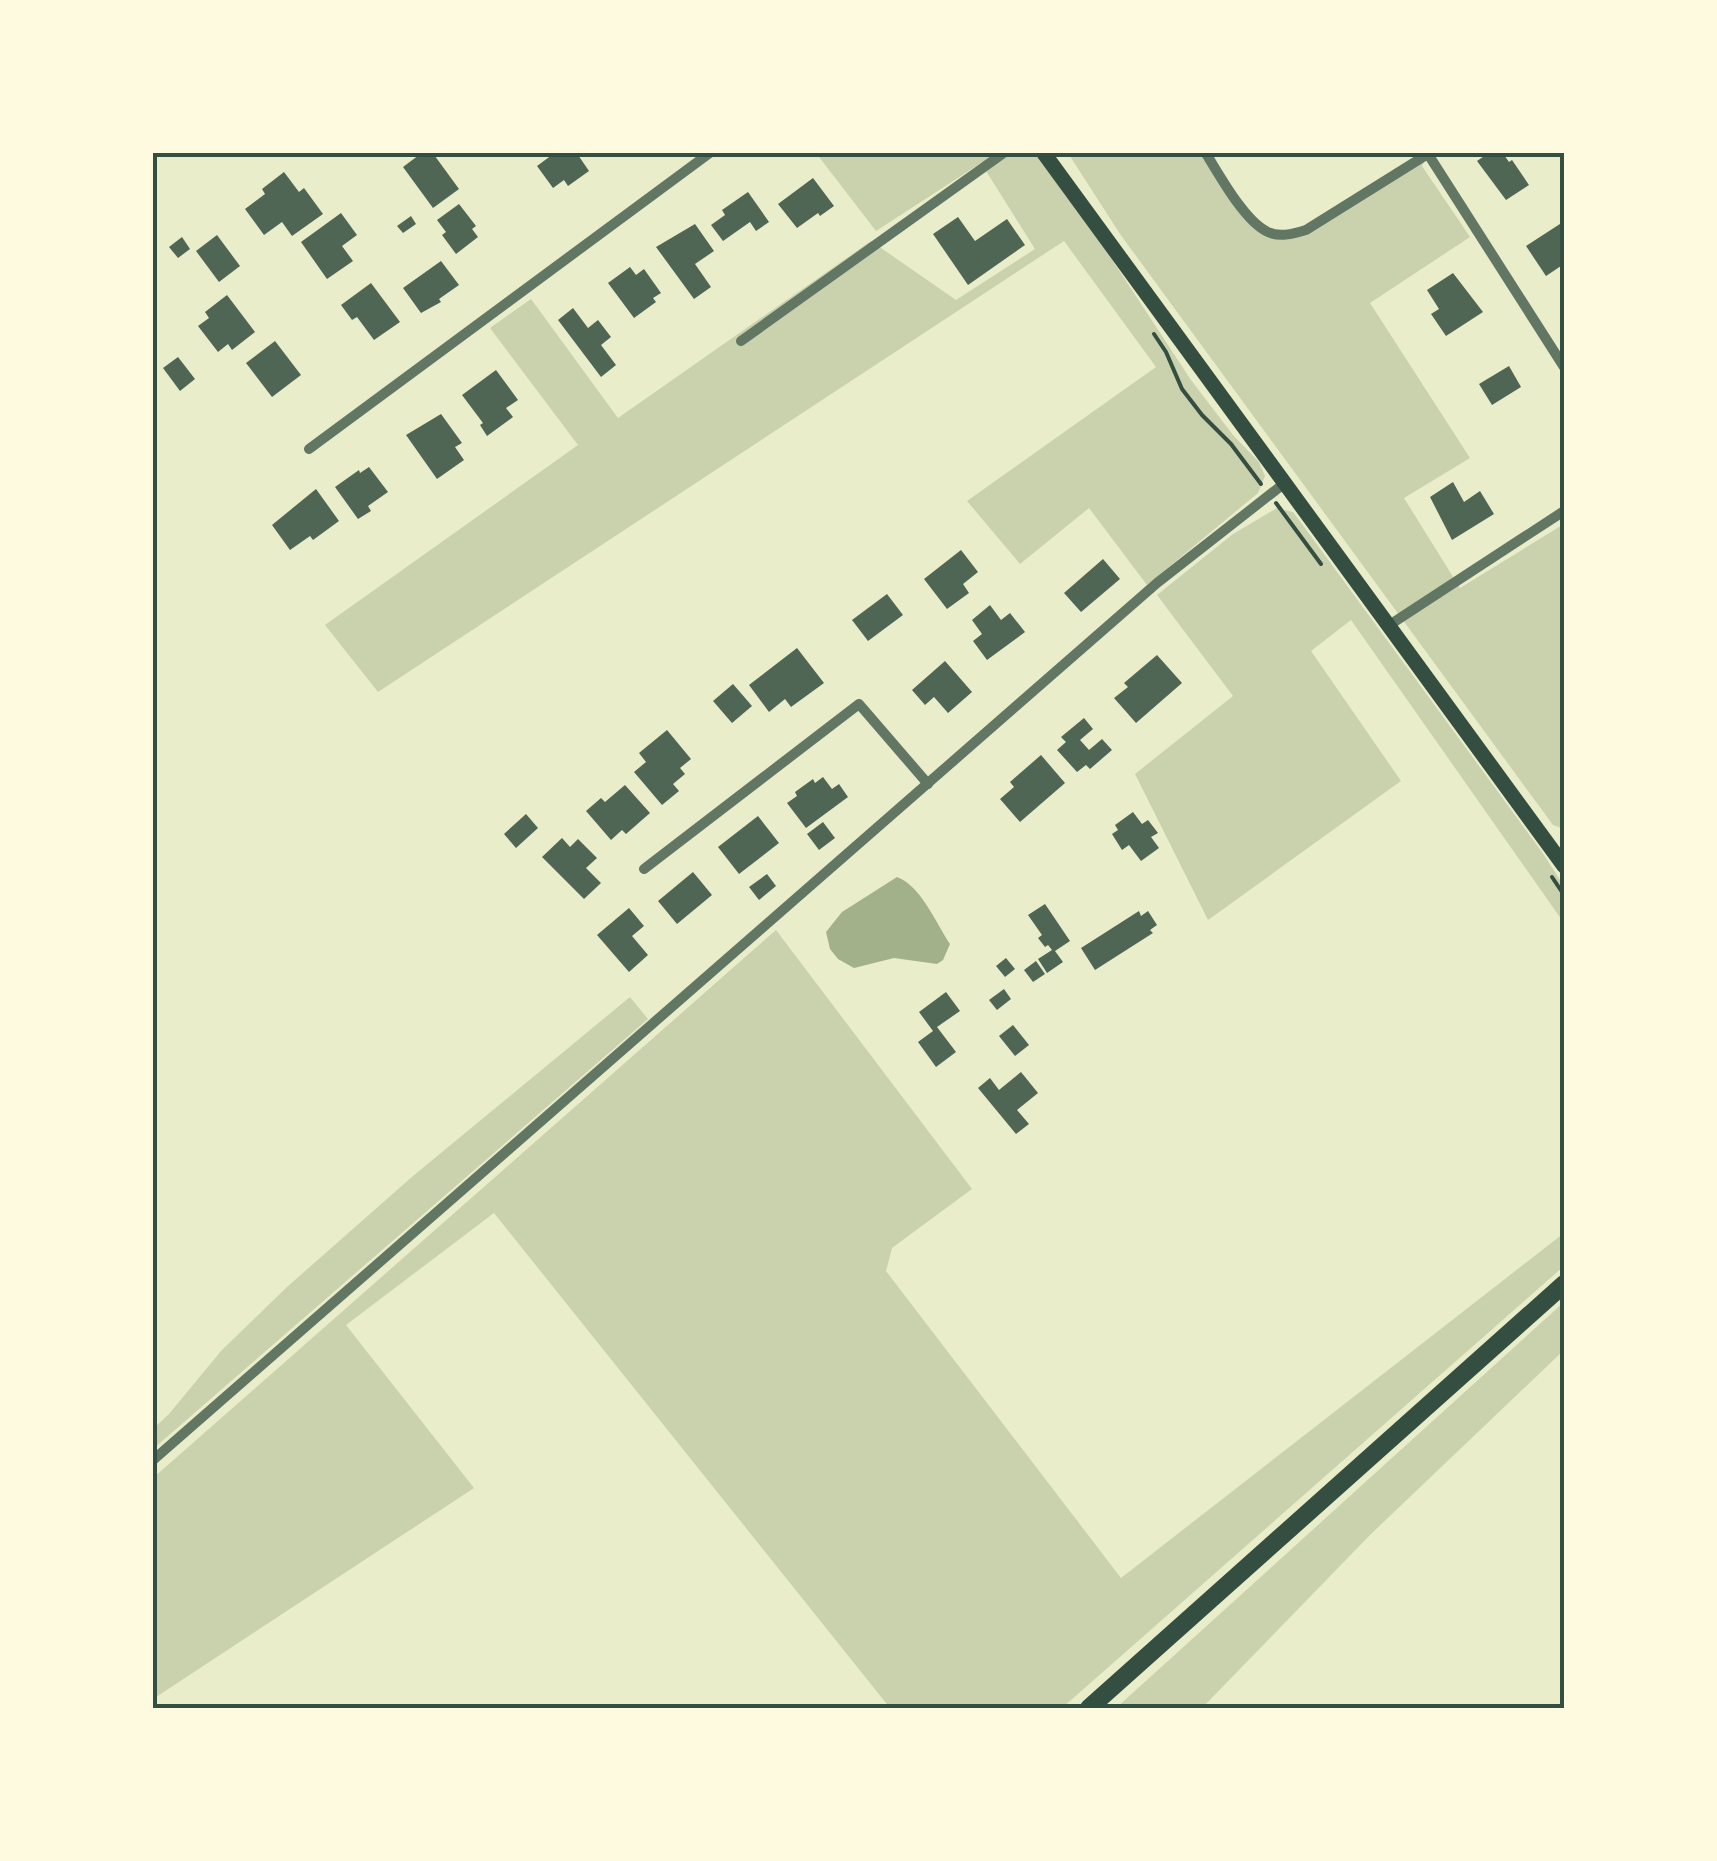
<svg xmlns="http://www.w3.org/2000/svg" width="1717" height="1861" font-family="'Alegreya Sans',sans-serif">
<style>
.green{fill:#cad2ad}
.water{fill:#a3b18a}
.building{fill:#4f6655}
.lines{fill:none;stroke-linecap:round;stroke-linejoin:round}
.path{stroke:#344e41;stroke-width:4}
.minor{stroke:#617663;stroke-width:10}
.secondary{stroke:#344e41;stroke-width:15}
.primary{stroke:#344e41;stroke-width:18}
.neatline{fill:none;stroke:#344e41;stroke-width:4}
</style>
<rect width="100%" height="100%" fill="#e9edc9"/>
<!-- green -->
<g class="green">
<polygon points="816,153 1042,153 1191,380 1233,435 1259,462 1265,476 1258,493 1147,585 1089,508 1020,564 967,501 1156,367 1064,241 378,692 325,625 578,445 490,328 531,299 618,418 871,241 956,300 1035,249 981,163 876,231"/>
<polygon points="1068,153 1205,153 1266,231 1306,230 1428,154 1422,166 1470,237 1370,303 1470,458 1404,498 1460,588 1564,524 1564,829 1553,825 1120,234"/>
<polygon points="1277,508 1293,512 1302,524 1542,852 1564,886 1564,923 1351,620 1311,651 1401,781 1208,920 1135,774 1233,696 1157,595 1233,534"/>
<polygon points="776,930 972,1189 892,1248 886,1271 1121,1578 1564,1233 1564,1266 1062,1708 890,1708 494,1213 346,1325 474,1488 153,1699 153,1478"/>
<polygon points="630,997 648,1019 153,1449 153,1429 169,1414 221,1351 287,1287 413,1176"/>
<polygon points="1564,1302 1564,1350 1371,1534 1202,1708 1116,1708"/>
</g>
<!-- water -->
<path class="water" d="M897,877C921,886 936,923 950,944L943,960L937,964L894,958L854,968L838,959L830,949L826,932L842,912Z"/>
<!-- building -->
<g class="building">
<polygon points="423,152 432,152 459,189 433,208 403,167"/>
<polygon points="556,152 576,152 589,171 568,186 564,180 553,188 537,166"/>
<polygon points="1490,152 1502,152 1509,162 1512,160 1529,185 1506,200 1477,161"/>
<polygon points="284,172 299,192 304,188 323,214 292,236 282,222 264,235 245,209 265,194 262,189"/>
<polygon points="813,178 834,206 820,216 818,213 797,228 778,204"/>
<polygon points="748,192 769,222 756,231 750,222 723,241 711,225 725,215 722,210"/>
<polygon points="459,204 476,226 472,229 478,237 456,254 442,235 446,232 437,220"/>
<polygon points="341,213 357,235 342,246 353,261 327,279 301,242"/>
<polygon points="411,216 416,224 403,233 397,226"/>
<polygon points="958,217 975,241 1007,219 1025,245 968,285 933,234"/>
<polygon points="1563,222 1564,264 1546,276 1526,246"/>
<polygon points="695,224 714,251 695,264 711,287 694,299 656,247"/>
<polygon points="217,235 240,266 219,282 196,251"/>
<polygon points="182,237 190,249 178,258 169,247"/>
<polygon points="441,261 459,285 439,299 441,302 421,313 403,288"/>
<polygon points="630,267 636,275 644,269 661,293 653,298 656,302 634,318 608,283"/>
<polygon points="1453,273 1483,312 1446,336 1431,314 1439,309 1427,290"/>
<polygon points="371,283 400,322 374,340 357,317 352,320 341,305"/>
<polygon points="227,295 255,332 232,350 228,344 218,352 198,326 209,318 205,312"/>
<polygon points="573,308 588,328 598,320 611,337 601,345 616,365 601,377 558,320"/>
<polygon points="275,341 301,375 272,397 246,363"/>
<polygon points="178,357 195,379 180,391 163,368"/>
<polygon points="1509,366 1521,387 1492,405 1479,384"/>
<polygon points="496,370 518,400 506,408 513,417 487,436 480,425 483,423 462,395"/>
<polygon points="441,414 462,443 455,447 464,460 437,479 406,435"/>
<polygon points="369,467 388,492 368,506 371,511 358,519 335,487 359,470 360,473"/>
<polygon points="1453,482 1464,502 1480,491 1494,514 1452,540 1430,497"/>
<polygon points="316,489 339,521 313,540 310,536 290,550 272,525"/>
<polygon points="961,550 978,572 963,584 969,593 947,609 924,579"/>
<polygon points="1103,559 1120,579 1081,612 1064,593"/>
<polygon points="887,594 903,615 868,641 852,620"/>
<polygon points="990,605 1001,620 1010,613 1025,632 987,660 973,641 982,634 972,620"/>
<polygon points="797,648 824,683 791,707 785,699 769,712 749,685"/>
<polygon points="1157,655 1182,683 1136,723 1114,698 1128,687 1124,683"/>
<polygon points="945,661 972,692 948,713 934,697 925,705 912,690"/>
<polygon points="733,684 752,706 732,723 713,701"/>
<polygon points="1084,718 1093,729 1080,740 1089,750 1102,739 1112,750 1090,769 1086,765 1077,772 1057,750 1066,742 1061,737"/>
<polygon points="667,730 691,759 680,768 685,774 673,784 679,791 662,805 634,772 646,762 639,753"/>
<polygon points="1041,755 1065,783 1020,822 1000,799 1014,787 1010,782"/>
<polygon points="823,777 832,789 839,784 848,797 806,828 787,803 797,796 795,792 813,779 815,783"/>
<polygon points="625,785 650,813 626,834 622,830 611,840 586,811 601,798 605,802"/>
<polygon points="1133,812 1142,824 1148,820 1158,833 1151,837 1159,848 1141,861 1129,845 1122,850 1112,834 1118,830 1115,825"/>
<polygon points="526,814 538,828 516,848 504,834"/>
<polygon points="758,816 779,843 739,874 718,847"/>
<polygon points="823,822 835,838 819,850 807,834"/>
<polygon points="562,838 570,847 578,839 597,858 586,868 601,883 584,899 542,857"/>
<polygon points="693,872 712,895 677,924 658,901"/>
<polygon points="767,874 776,886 759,900 749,887"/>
<polygon points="1045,904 1070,941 1055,951 1063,962 1047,973 1038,959 1052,950 1048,945 1045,947 1038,938 1042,935 1028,915"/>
<polygon points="629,908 644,926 632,936 648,955 629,972 597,935"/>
<polygon points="1139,911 1141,916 1148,911 1157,925 1150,930 1153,933 1095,970 1081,948"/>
<polygon points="1006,958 1015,969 1005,977 996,966"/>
<polygon points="1036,961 1045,974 1033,982 1024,970"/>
<polygon points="1004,989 1011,999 997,1010 989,1000"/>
<polygon points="946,992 960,1011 937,1027 956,1052 936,1067 918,1042 933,1031 919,1012"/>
<polygon points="1013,1025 1029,1045 1015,1056 999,1036"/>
<polygon points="1021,1072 1038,1093 1017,1110 1029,1124 1016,1134 978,1088 990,1078 999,1090"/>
</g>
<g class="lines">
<!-- path -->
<g class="path">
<polyline points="1154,334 1166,352 1182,389 1202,415 1231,444 1261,484"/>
<polyline points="1276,503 1321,564"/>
<polyline points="1552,877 1564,895"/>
</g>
<!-- minor -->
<g class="minor">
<path d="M1205,152C1219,174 1243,219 1266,231C1278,238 1293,234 1306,230L1431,152"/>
<polyline points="1428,154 1564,367"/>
<polyline points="741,341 1005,152"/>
<polyline points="309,449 711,152"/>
<polyline points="1391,624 1564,511"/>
<polyline points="644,869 859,704 928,784"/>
<polyline points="152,1461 1157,583 1286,482"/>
</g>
<!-- secondary -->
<polyline class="secondary" points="1043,152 1564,866"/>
<!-- primary -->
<polyline class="primary" points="1089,1708 1564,1284"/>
</g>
<!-- border -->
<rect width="1717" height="1861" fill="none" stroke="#fefae0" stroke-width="310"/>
<rect x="155" y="155" width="1407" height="1551" class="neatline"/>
</svg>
